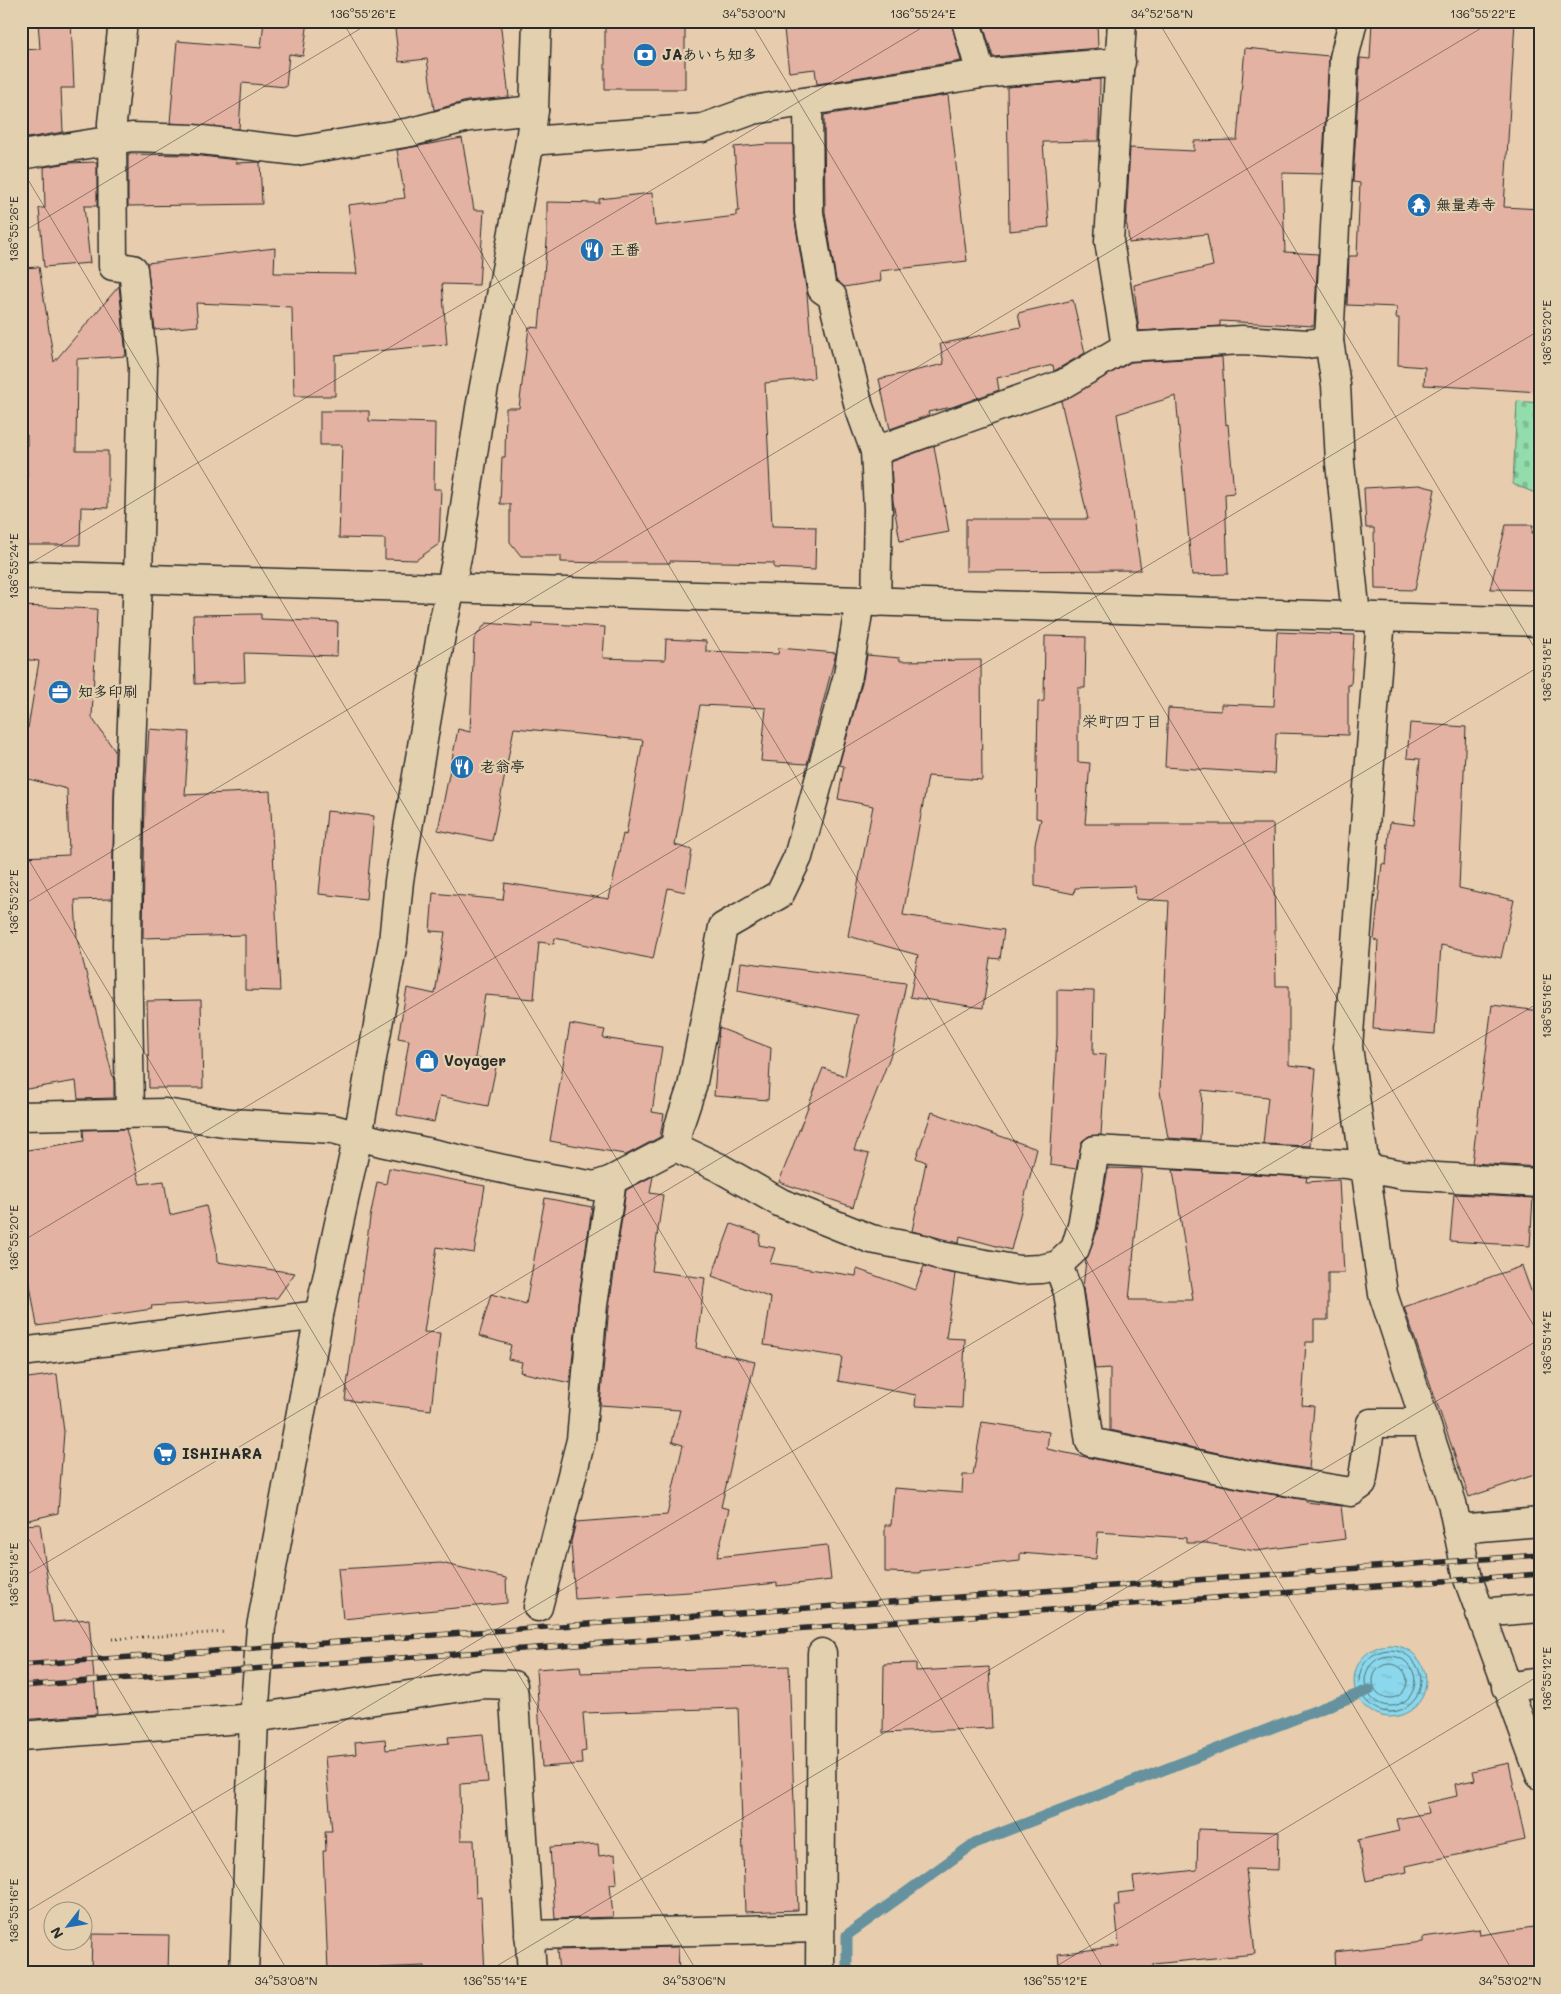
<svg xmlns="http://www.w3.org/2000/svg" width="1561" height="1994" font-family="Mali,'Klee One',sans-serif">
<style>
.cemetery{fill:url(#cemetery-stones);stroke:#5f846b}
.water{fill:url(#water-ripples);stroke:#65929e}
.lines{fill:none;stroke-linecap:round;stroke-linejoin:round}
.shore{stroke:#517078;stroke-width:1}
.stream{stroke:#65929e;stroke-width:11}
.building{fill:#e4b2a2;stroke:#2b2b2b}
.minor-casing{stroke:#2b2b2b;stroke-width:31}
.path{stroke:#2b2b2b;stroke-width:3;stroke-dasharray:1 4;stroke-linecap:butt}
.minor{stroke:#e3d0ae;stroke-width:28}
.rail-casing{stroke:#2b2b2b;stroke-width:5.5}
.rail{stroke:#e3d0ae;stroke-width:4;stroke-dasharray:11;stroke-linecap:butt}
.ticks{fill:none;stroke:#2b2b2b;stroke-width:1;stroke-opacity:0.45}
.labels{text-anchor:middle;stroke-width:4.5;stroke-linejoin:round;paint-order:stroke}
.poi-label{font-size:15px;font-weight:bold;fill:#2b2b2b;stroke:#e3d0ae;text-anchor:start}
.neighbourhood-label{font-size:16px;fill:#2b2b2b;stroke:#e3d0ae}
.neatline{fill:none;stroke:#2b2b2b;stroke-width:2}
.ticks-label{font-size:12px;text-anchor:middle;fill:#2b2b2b}
</style>
<defs>
<pattern id="cemetery-stones" width="16" height="16" patternUnits="userSpaceOnUse" patternTransform="scale(1.25)"><rect width="16" height="16" fill="#93dcab"/><path d="M2 7V4a2 2 0 0 1 4 0v3zM10 15v-3a2 2 0 0 1 4 0v3z" fill="#7fbd93"/></pattern>
<pattern id="water-ripples" width="26" height="14" patternUnits="userSpaceOnUse" patternTransform="scale(1.25)"><rect width="26" height="14" fill="#8bd7eb"/><path d="M2 4q2-2 4 0t4 0M15 11q2-2 4 0t4 0" fill="none" stroke="#78b9ca"/></pattern>
</defs>
<rect width="100%" height="100%" fill="#e7cdae"/>
<filter id="ink" filterUnits="userSpaceOnUse"><feTurbulence type="fractalNoise" baseFrequency=".02" numOctaves="2"/><feDisplacementMap in="SourceGraphic" scale="10" xChannelSelector="R" yChannelSelector="G"/><feConvolveMatrix kernelMatrix="1 2 1 2 8 2 1 2 1" color-interpolation-filters="sRGB"/></filter>
<g filter="url(#ink)">
<!-- cemetery -->
<polygon class="cemetery" points="1517,401 1540,403 1540,495 1513,484"/>
<!-- water -->
<circle class="water" cx="1390" cy="1681" r="36"/>
<g class="lines">
<!-- shore -->
<g class="shore">
<circle cx="1390" cy="1681" r="31"/>
<circle cx="1390" cy="1681" r="25"/>
<circle cx="1390" cy="1681" r="17"/>
</g>
<!-- stream -->
<polyline class="stream" points="847,1973 847,1935 975,1843 1369,1690"/>
</g>
<!-- building -->
<g class="building">
<polygon points="38,21 71,21 74,88 61,88 63,132 21,139 21,50 40,49"/>
<polygon points="264,21 308,21 303,56 289,54 286,87 242,83 239,129 170,123 177,41 261,48"/>
<polygon points="394,21 500,21 509,97 467,101 434,110 427,59 399,62"/>
<rect x="605" y="21" width="80" height="68"/>
<polygon points="783,21 951,21 961,61 817,84 815,69 789,72"/>
<polygon points="982,21 1097,21 1098,48 993,57"/>
<polygon points="1372,21 1515,21 1504,207 1540,209 1540,392 1424,385 1425,367 1398,365 1399,318 1396,318 1397,307 1347,305 1349,256 1357,256 1360,183 1353,182 1360,60 1360,58 1370,59"/>
<polygon points="1245,48 1329,56 1322,174 1282,173 1285,252 1318,254 1314,326 1220,321 1220,326 1139,331 1134,285 1213,266 1207,234 1129,243 1127,225 1126,225 1130,148 1194,151 1194,141 1237,140"/>
<polygon points="1100,79 1099,141 1043,142 1049,227 1009,231 1007,87"/>
<polygon points="948,95 967,261 880,271 881,281 844,287 836,280 825,212 824,115"/>
<polygon points="462,138 474,210 484,210 479,285 442,284 447,344 335,355 335,396 294,396 292,307 196,303 198,326 155,330 147,263 275,248 274,273 357,274 348,205 405,198 397,150"/>
<polygon points="768,144 793,144 794,215 807,294 814,378 765,383 772,526 816,527 815,570 774,568 774,563 670,561 670,563 605,563 561,562 561,556 521,556 510,542 510,504 500,504 502,457 505,457 506,408 519,408 529,327 539,328 547,242 547,202 599,203 599,199 652,193 655,226 736,216 736,211 739,211 734,147"/>
<polygon points="128,154 192,155 237,160 236,163 260,162 262,204 128,206"/>
<polygon points="97,162 97,206 84,206 90,263 44,267 39,208 45,208 44,167 69,163"/>
<polygon points="39,267 54,362 119,286 126,356 77,359 76,451 108,451 108,508 81,507 80,545 27,545 27,435 23,434 21,268"/>
<polygon points="1073,300 1085,353 1054,371 1053,365 997,378 999,390 952,407 928,412 929,415 890,429 879,379 944,364 940,344 1021,327 1018,313"/>
<polygon points="1222,357 1226,425 1228,424 1234,493 1225,494 1228,574 1192,575 1176,396 1117,414 1141,570 966,571 966,519 1088,519 1061,401 1131,362"/>
<polygon points="320,411 369,411 369,421 435,423 434,489 441,489 439,544 416,560 385,559 385,539 339,538 342,445 320,445"/>
<polygon points="934,446 949,532 900,541 893,501 891,462"/>
<polygon points="1419,485 1435,489 1415,590 1375,589 1374,528 1366,528 1364,488"/>
<polygon points="1506,525 1533,525 1532,533 1540,533 1540,590 1490,589"/>
<polygon points="21,606 97,609 92,718 115,751 112,899 75,900 77,938 114,1081 114,1098 78,1099 76,1081 21,1090 21,857 69,855 67,789 21,777 21,726 28,728 39,661 21,659"/>
<polygon points="261,614 261,619 338,622 337,656 244,653 245,682 195,684 193,615"/>
<polygon points="486,623 533,627 533,623 605,627 603,658 665,660 666,639 706,641 706,651 778,654 779,648 836,653 807,764 761,761 766,708 700,705 675,845 692,850 685,892 668,888 653,959 555,938 554,944 539,942 534,999 485,995 475,1058 497,1062 488,1106 440,1096 434,1122 397,1115 409,1040 398,1038 407,988 435,994 445,932 430,931 433,893 503,900 505,883 609,899 623,834 626,835 643,740 514,728 492,841 438,830 458,729 470,732 474,639"/>
<polygon points="1277,632 1354,635 1351,685 1348,685 1348,735 1276,733 1274,774 1165,767 1168,708 1221,711 1221,704 1274,706"/>
<polygon points="1045,636 1086,637 1085,688 1078,688 1078,762 1090,763 1085,824 1273,824 1276,986 1289,986 1289,1065 1316,1068 1310,1146 1263,1144 1268,1097 1202,1090 1200,1140 1168,1138 1160,1091 1169,901 1136,899 1135,886 1075,888 1074,894 1035,886 1035,844 1041,819 1036,818 1038,702 1044,701"/>
<polygon points="867,655 900,658 900,661 981,660 982,780 928,776 903,915 1004,930 1000,959 990,958 983,1008 910,997 918,955 848,936 873,806 838,799 844,766 839,765 863,679"/>
<polygon points="1410,723 1466,727 1459,888 1514,900 1501,958 1441,945 1435,1034 1373,1029 1378,941 1374,940 1382,864 1386,865 1390,822 1414,825 1420,759 1407,758"/>
<polygon points="149,729 189,732 185,795 270,791 280,991 245,990 245,935 143,938 145,796"/>
<polygon points="327,811 374,816 366,899 319,894"/>
<polygon points="741,962 906,983 893,1049 854,1150 869,1154 853,1207 779,1182 823,1068 845,1076 858,1015 738,991"/>
<polygon points="1057,990 1094,991 1093,1054 1106,1055 1101,1135 1089,1136 1082,1141 1076,1169 1050,1165 1057,1036"/>
<polygon points="201,1000 203,1088 149,1088 147,1001"/>
<polygon points="1492,1005 1540,1011 1540,1167 1472,1163"/>
<polygon points="570,1024 605,1030 603,1038 662,1047 652,1112 664,1114 660,1137 624,1156 624,1154 550,1141"/>
<polygon points="719,1028 771,1048 768,1100 714,1096"/>
<polygon points="932,1112 1037,1149 1011,1250 960,1236 959,1243 912,1231 926,1162 916,1158"/>
<polygon points="126,1129 140,1184 164,1181 170,1215 206,1206 216,1246 217,1262 295,1273 277,1298 151,1306 152,1309 37,1326 21,1232 21,1151 84,1141 83,1130"/>
<polygon points="389,1168 485,1186 474,1253 437,1247 424,1332 440,1333 431,1410 345,1400 370,1218 377,1182 386,1184"/>
<polygon points="1108,1168 1142,1169 1129,1300 1193,1300 1173,1170 1307,1177 1306,1182 1339,1180 1344,1273 1328,1273 1328,1320 1314,1320 1314,1342 1306,1342 1302,1405 1314,1406 1309,1469 1251,1460 1110,1430 1110,1368 1095,1369 1083,1288 1086,1260 1097,1231"/>
<polygon points="653,1176 650,1193 663,1195 652,1271 705,1278 696,1348 755,1362 721,1507 729,1509 717,1557 827,1545 831,1580 777,1586 777,1583 689,1592 575,1599 571,1542 576,1522 667,1515 683,1445 672,1442 680,1410 600,1405 609,1307 626,1190"/>
<polygon points="1454,1194 1533,1198 1530,1246 1450,1241"/>
<polygon points="545,1198 592,1207 578,1303 570,1383 520,1372 522,1362 508,1359 511,1345 479,1336 491,1294 526,1304"/>
<polygon points="731,1224 760,1234 759,1245 775,1248 770,1263 856,1276 857,1269 915,1290 924,1266 955,1274 946,1338 965,1339 962,1408 915,1406 916,1395 838,1381 842,1357 764,1345 771,1298 712,1276"/>
<polygon points="1522,1266 1540,1316 1540,1473 1469,1497 1404,1307"/>
<polygon points="57,1374 64,1432 58,1513 21,1522 21,1379"/>
<polygon points="982,1422 1049,1432 1047,1449 1245,1490 1306,1500 1306,1502 1341,1506 1345,1539 1256,1551 1206,1543 1186,1543 1186,1538 1098,1532 1096,1559 1020,1553 1020,1561 920,1571 920,1573 885,1572 885,1525 891,1525 894,1488 962,1493 963,1475 973,1475"/>
<polygon points="40,1524 53,1622 89,1619 97,1714 21,1720 21,1525"/>
<polygon points="441,1563 506,1578 507,1603 343,1619 338,1569"/>
<polygon points="916,1663 916,1671 989,1667 992,1728 883,1733 884,1664"/>
<polygon points="580,1666 581,1673 789,1666 798,1910 745,1912 738,1708 583,1713 586,1751 581,1752 582,1764 542,1767 536,1669"/>
<polygon points="483,1734 488,1782 460,1784 461,1840 474,1840 476,1897 481,1896 485,1973 425,1973 425,1966 328,1970 323,1851 326,1851 325,1831 332,1831 325,1757 356,1754 355,1742 385,1739 386,1750 449,1743 448,1737"/>
<polygon points="1509,1763 1525,1840 1406,1866 1407,1872 1366,1881 1358,1840 1399,1831 1396,1819 1428,1813 1426,1803 1457,1796 1455,1784 1475,1780 1473,1771"/>
<polygon points="1198,1829 1279,1832 1278,1870 1246,1869 1255,1954 1153,1964 1154,1973 1060,1973 1058,1954 1119,1946 1115,1906 1119,1906 1118,1893 1135,1891 1133,1877 1197,1870"/>
<polygon points="598,1844 599,1856 615,1854 617,1883 610,1884 613,1917 555,1919 550,1847"/>
<polygon points="1540,1926 1540,1973 1335,1973 1334,1952 1423,1942 1423,1937 1479,1929 1480,1935"/>
<polygon points="92,1934 169,1935 168,1973 91,1973"/>
<polygon points="678,1947 679,1973 559,1973 557,1950"/>
</g>
<g class="lines">
<!-- minor casing -->
<g class="minor-casing">
<g id="minor">
<polyline points="123,21 112,123 113,266 133,269 143,368 138,578 129,796 127,945 130,1112"/>
<polyline points="966,21 981,74"/>
<polyline points="1122,21 1109,241 1126,347"/>
<polyline points="1353,21 1344,58 1329,341 1336,385 1340,463 1356,616"/>
<polyline points="808,102 809,213 822,289 832,296 859,407 875,451 878,510 876,602"/>
<polyline points="530,141 703,128 753,110 981,74 1121,62"/>
<polyline points="21,155 132,137 193,139 297,151 411,132 469,117 534,110"/>
<polyline points="875,451 1063,384 1126,347 1242,340 1307,344 1329,341"/>
<polyline points="21,575 1540,622"/>
<polyline points="1381,618 1348,1047 1383,1294 1452,1503 1468,1579 1540,1775"/>
<polyline points="21,1116 165,1113 230,1123 333,1129 381,1142 517,1172 595,1186 612,1180 675,1147 718,1167 781,1203 871,1239 924,1249 941,1256 1019,1270 1041,1269 1058,1265 1075,1249 1082,1226 1095,1150 1347,1164 1403,1175 1540,1183"/>
<polyline points="675,1147 678,1129 692,1087 723,927 780,894 798,857 848,675 860,601"/>
<polyline points="1058,1265 1068,1292 1090,1442 1248,1475 1351,1492 1362,1484 1371,1423 1425,1423"/>
<polyline points="21,1352 319,1315"/>
<polyline points="1457,1529 1540,1522"/>
<polyline points="538,1607 581,1440 593,1305 612,1180"/>
<polyline points="1480,1613 1540,1608"/>
<polyline points="1506,1687 1540,1682"/>
<polyline points="21,1736 254,1718 483,1684 513,1685 532,1973"/>
<polyline points="529,1935 819,1928"/>
<polyline points="244,1973 254,1718 261,1627 319,1315 358,1136 393,942 399,881 442,629 458,552 480,408 530,141 534,110 537,21"/>
<polyline points="820,1973 822,1653"/>
</g>
</g>
<!-- path -->
<polyline class="path" points="112,1639 226,1632"/>
<!-- minor -->
<use href="#minor" class="minor"/>
<!-- rail casing -->
<g class="rail-casing">
<g id="rail">
<polyline points="21,1665 1540,1555"/>
<polyline points="21,1686 1540,1574"/>
</g>
</g>
<!-- rail -->
<use href="#rail" class="rail"/>
</g>
</g>
<!-- ticks -->
<path class="ticks" d="M342,21L1514,1973M750,21L1540,1336M1158,21L1540,657M21,168L1106,1973M21,233L373,21M21,569L933,21M21,847L698,1973M21,906L1493,21M21,1242L1540,330M21,1526L289,1973M21,1578L1540,666M21,1915L1540,1002M485,1973L1540,1339M1045,1973L1540,1675"/>
<!-- icons -->
<defs>
<g id="bank-disc" transform="scale(1.25)"><circle r="9.5" fill="#1f6fb2" stroke="#e3d0ae"/><path d="M-6-4H6V4H-6ZM0-2.3a2.3 2.3 0 1 0 0 4.6a2.3 2.3 0 1 0 0-4.6Z" fill="#fff"/></g>
<g id="temple-disc" transform="scale(1.25)"><circle r="9.5" fill="#1f6fb2" stroke="#e3d0ae"/><path d="M0-6L5-2H3V0L6.5 2.5H4V6H1.5V3h-3V6H-4V2.5H-6.5L-3 0V-2H-5Z" fill="#fff"/></g>
<g id="restaurant-disc" transform="scale(1.25)"><circle r="9.5" fill="#1f6fb2" stroke="#e3d0ae"/><path d="M-5-6h1v4h1v-4h1v4h1v-4h1v5L-1.5 .5V6h-2V.5L-5-1ZM5-6V6H3V1.5H1.5Q1.5-4 5-6Z" fill="#fff"/></g>
<g id="office-disc" transform="scale(1.25)"><circle r="9.5" fill="#1f6fb2" stroke="#e3d0ae"/><path d="M-6-3h4V-5.5h4V-3h4V5H-6ZM-1-4.5V-3h2v-1.5ZM-6 0V1H6V0Z" fill="#fff"/></g>
<g id="shop-disc" transform="scale(1.25)"><circle r="9.5" fill="#1f6fb2" stroke="#e3d0ae"/><path d="M-5-2.5h2.3a2.7 3.5 0 0 1 5.4 0H5L5.5 6h-11ZM-1.5-2.5h3a1.5 2.3 0 0 0-3 0Z" fill="#fff"/></g>
<g id="supermarket-disc" transform="scale(1.25)"><circle r="9.5" fill="#1f6fb2" stroke="#e3d0ae"/><path d="M-6-5.5h2.5l.6 2H6L4.5 2H-2.5L-4.4-4H-6ZM-1.5 3.2a1.3 1.3 0 1 0 .1 0ZM3 3.2a1.3 1.3 0 1 0 .1 0Z" fill="#fff"/></g>
</defs>
<g fill-rule="evenodd">
<use href="#bank-disc" x="645" y="55"/>
<use href="#temple-disc" x="1419" y="205"/>
<use href="#restaurant-disc" x="592" y="250"/>
<use href="#office-disc" x="60" y="692"/>
<use href="#restaurant-disc" x="462" y="767"/>
<use href="#shop-disc" x="427" y="1061"/>
<use href="#supermarket-disc" x="165" y="1454"/>
</g>
<g class="labels">
<!-- poi labels -->
<g class="poi-label">
<text x="662" y="60">JAあいち知多</text>
<text x="1436" y="210">無量寿寺</text>
<text x="610" y="255">王番</text>
<text x="78" y="697">知多印刷</text>
<text x="480" y="772">老翁亭</text>
<text x="444" y="1066">Voyager</text>
<text x="182" y="1459">ISHIHARA</text>
</g>
<!-- neighbourhood labels -->
<g class="neighbourhood-label">
<text x="1122" y="727">栄町四丁目</text>
</g>
</g>
<!-- margin -->
<rect width="1561" height="1994" fill="none" stroke="#e3d0ae" stroke-width="55"/>
<!-- north arrow -->
<g transform="translate(68 1926) rotate(239)"><circle r="24" fill="#e3d0ae" stroke="#998e7a"/>
<path d="M0-4L9 19L0 12L-9 19Z" fill="#1f6fb2"/>
<text y="-8" font-size="14" font-weight="bold" text-anchor="middle" fill="#2b2b2b">N</text>
</g>
<rect x="28" y="28" width="1506" height="1938" class="neatline"/>
<g class="ticks-label">
<text x="363" y="18">136°55'26"E</text>
<text x="754" y="18">34°53'00"N</text>
<text x="923" y="18">136°55'24"E</text>
<text x="1162" y="18">34°52'58"N</text>
<text x="1483" y="18">136°55'22"E</text>
<text transform="translate(14 229) rotate(-90)" y="4">136°55'26"E</text>
<text transform="translate(1547 333) rotate(-90)" y="4">136°55'20"E</text>
<text transform="translate(14 566) rotate(-90)" y="4">136°55'24"E</text>
<text transform="translate(1547 670) rotate(-90)" y="4">136°55'18"E</text>
<text transform="translate(14 902) rotate(-90)" y="4">136°55'22"E</text>
<text transform="translate(1547 1006) rotate(-90)" y="4">136°55'16"E</text>
<text transform="translate(14 1238) rotate(-90)" y="4">136°55'20"E</text>
<text transform="translate(1547 1343) rotate(-90)" y="4">136°55'14"E</text>
<text transform="translate(14 1575) rotate(-90)" y="4">136°55'18"E</text>
<text transform="translate(1547 1679) rotate(-90)" y="4">136°55'12"E</text>
<text transform="translate(14 1911) rotate(-90)" y="4">136°55'16"E</text>
<text x="286" y="1985">34°53'08"N</text>
<text x="495" y="1985">136°55'14"E</text>
<text x="694" y="1985">34°53'06"N</text>
<text x="1055" y="1985">136°55'12"E</text>
<text x="1510" y="1985">34°53'02"N</text>
</g>
</svg>
